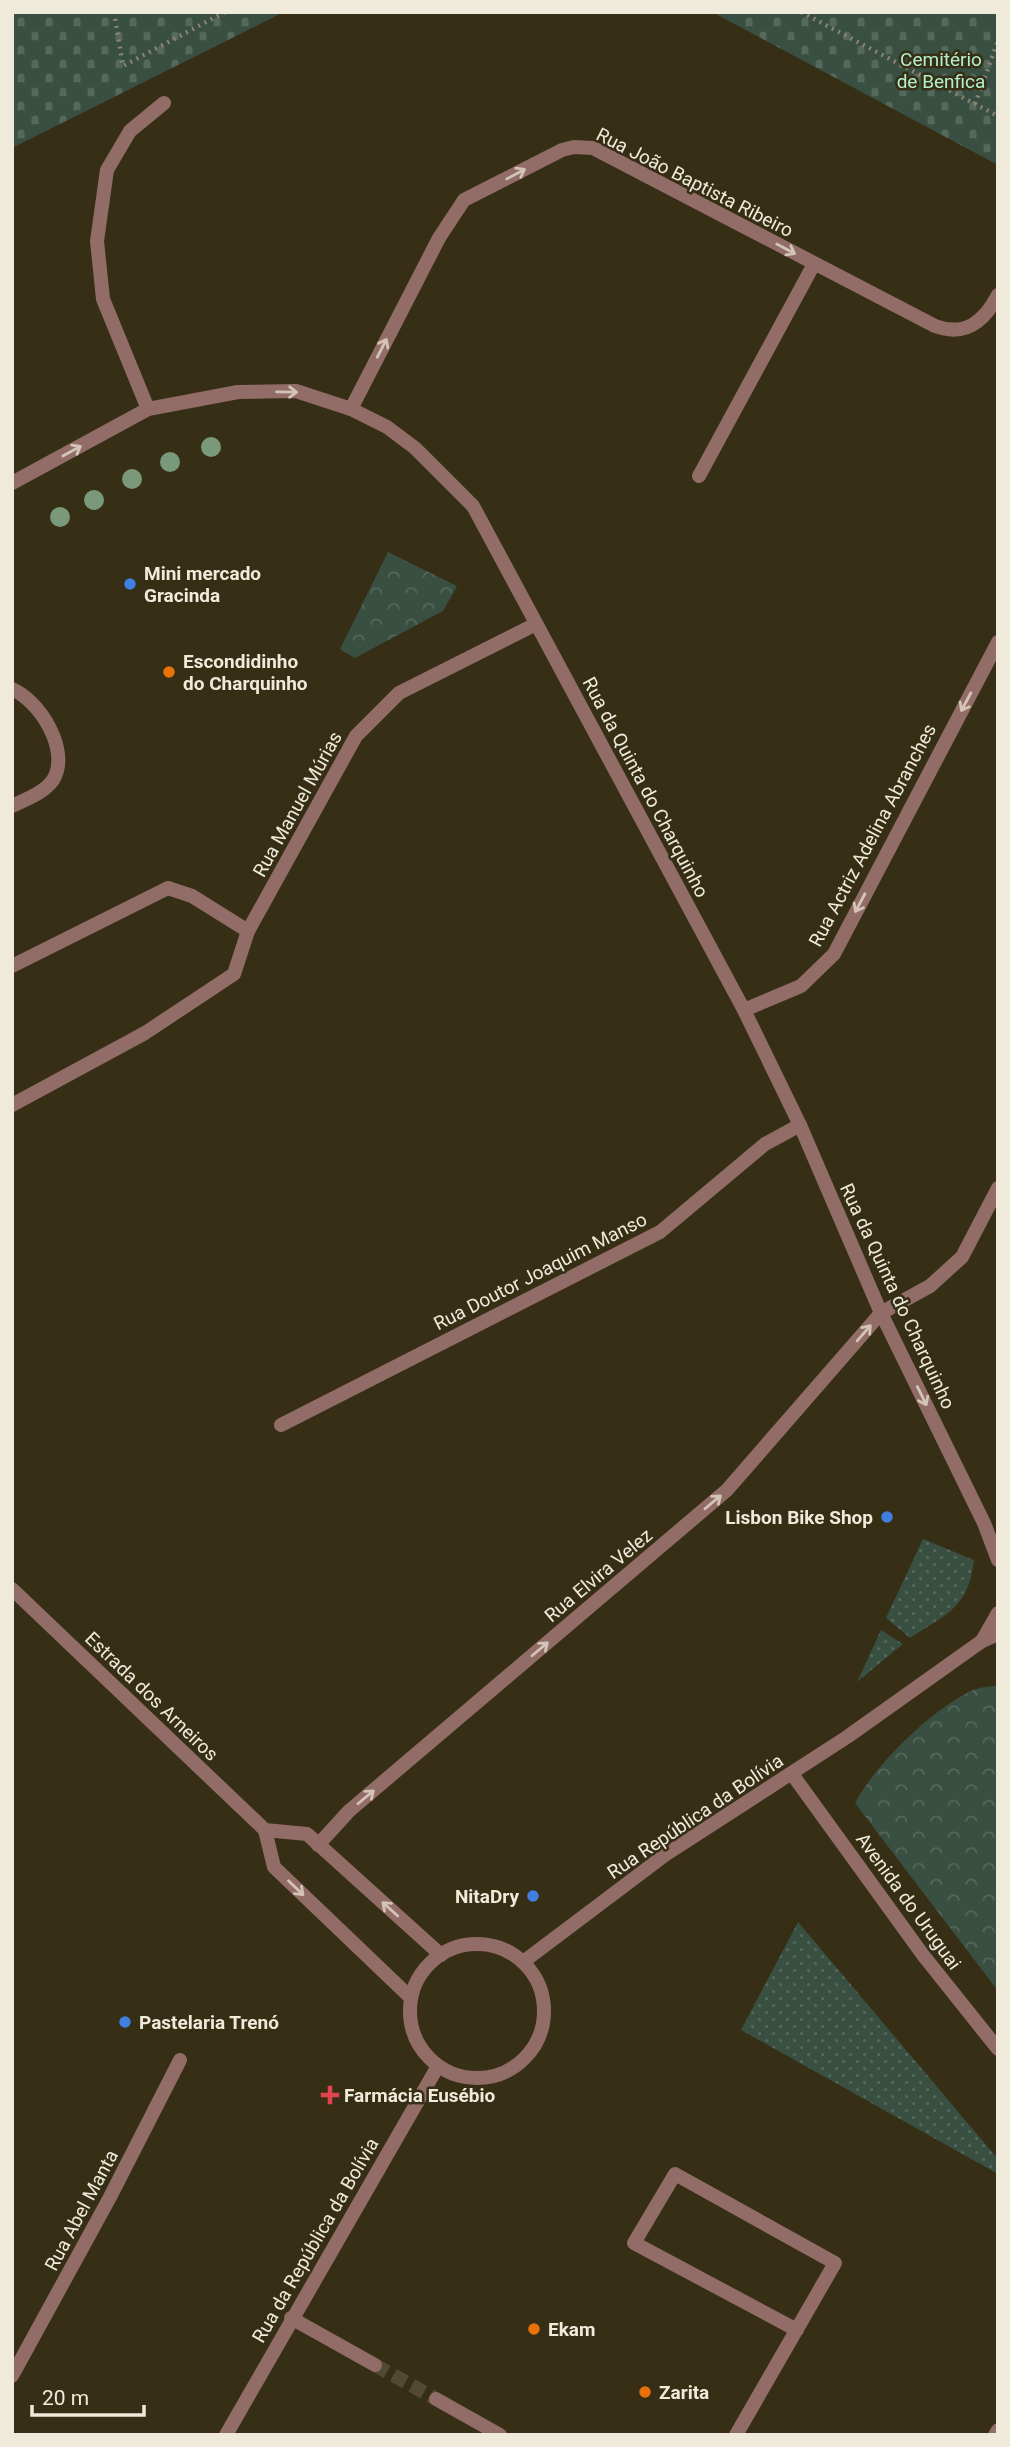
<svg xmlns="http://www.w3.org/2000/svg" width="1010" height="2447" font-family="Roboto,sans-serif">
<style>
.grass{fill:url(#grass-dots)}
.cemetery{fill:url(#cemetery-stones)}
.park{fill:url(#park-crowns)}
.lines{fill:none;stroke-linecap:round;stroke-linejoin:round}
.minor-tunnel{stroke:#524a33;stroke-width:14;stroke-dasharray:14 7;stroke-linecap:butt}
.path{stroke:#8a846f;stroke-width:4.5;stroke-dasharray:2 5;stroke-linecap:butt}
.service{stroke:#926c66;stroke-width:14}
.minor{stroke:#926c66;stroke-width:14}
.tertiary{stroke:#926c66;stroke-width:14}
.tree{fill:#7a997a}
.oneway{stroke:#d3c4b7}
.shop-dot{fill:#3f7fe0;stroke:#362e15;stroke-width:2.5}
.food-dot{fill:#e8710a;stroke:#362e15;stroke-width:2.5}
.health-dot{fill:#e0444e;stroke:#362e15;stroke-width:2.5}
.labels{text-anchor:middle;stroke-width:5;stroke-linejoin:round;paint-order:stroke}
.park-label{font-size:19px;fill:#b2f0cc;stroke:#362e15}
.street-label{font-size:19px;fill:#efeada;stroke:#362e15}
.poi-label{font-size:19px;font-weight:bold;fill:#efeada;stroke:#362e15;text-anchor:start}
</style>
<defs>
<pattern id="grass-dots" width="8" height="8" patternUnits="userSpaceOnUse" patternTransform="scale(1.75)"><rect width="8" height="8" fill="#384f41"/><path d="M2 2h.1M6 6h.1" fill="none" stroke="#55685c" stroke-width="1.8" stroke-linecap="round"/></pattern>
<pattern id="cemetery-stones" width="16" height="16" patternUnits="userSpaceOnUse" patternTransform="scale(1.75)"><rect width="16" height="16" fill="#384f41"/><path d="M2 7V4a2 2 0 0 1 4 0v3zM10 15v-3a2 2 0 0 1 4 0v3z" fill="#55685c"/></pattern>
<pattern id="park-crowns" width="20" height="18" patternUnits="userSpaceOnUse" patternTransform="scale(1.75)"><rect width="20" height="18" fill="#384f41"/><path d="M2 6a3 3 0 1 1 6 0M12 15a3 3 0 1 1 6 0" fill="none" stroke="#55685c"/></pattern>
</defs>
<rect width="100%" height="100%" fill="#362e15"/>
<!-- grass -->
<g class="grass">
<path d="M923,1539L974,1560C968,1608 948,1613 910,1638L886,1618Z"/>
<polygon points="881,1630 903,1644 857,1682"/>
<polygon points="798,1922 998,2159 998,2174 741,2030"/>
</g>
<!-- cemetery -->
<g class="cemetery">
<polygon points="12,12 284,12 12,148"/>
<polygon points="712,12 998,12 998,165"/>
</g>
<!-- park -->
<g class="park">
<polygon points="388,552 457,586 443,611 355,658 340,649"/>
<path d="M998,1685V1991L855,1803C876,1764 930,1711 971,1691C979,1687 989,1687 998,1685Z"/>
</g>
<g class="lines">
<!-- minor-tunnel -->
<polyline class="minor-tunnel" points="375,2365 436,2399"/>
<!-- path -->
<g class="path">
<polyline points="114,12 123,66 225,12"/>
<polyline points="801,12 998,116"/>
<polyline points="975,104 998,41"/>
</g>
<!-- service -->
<polyline class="service" points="148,409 103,299 97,241 107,170 130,131 164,103"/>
<!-- minor -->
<g class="minor">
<path d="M351,409L439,238L464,200L562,150L574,147L593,148L935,326C965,337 984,322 998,295"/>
<polyline points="699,476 814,264"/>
<polyline points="12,483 148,409 238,392 296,391 351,409 387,427 415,448 473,506 744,1010 800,1125 881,1313 984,1523 998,1560"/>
<path d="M12,689C40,701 71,751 53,780C44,793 26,799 12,806"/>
<polyline points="12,966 168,888 192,896 248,931"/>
<polyline points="744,1010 801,986 834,954 998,642"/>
<polyline points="12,1105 145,1033 234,974 248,931 356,736 399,693 536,624"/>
<polyline points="281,1425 660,1232 765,1144 800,1125"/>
<polyline points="982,1641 998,1613"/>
<polyline points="792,1774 923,1955 998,2049"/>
<polyline points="318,1845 349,1811 727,1490 881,1313 930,1286 962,1257 998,1188"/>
<polyline points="291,2318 375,2365"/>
<polyline points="12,2376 109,2199 180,2060"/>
<polyline points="436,2399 500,2435"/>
<polyline points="226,2435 438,2066"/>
<polyline points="736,2435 835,2263 675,2174 634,2243 797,2330"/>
</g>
<!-- tertiary -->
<g class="tertiary">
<polyline points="12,1589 265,1830 274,1867 411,1998"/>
<polyline points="265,1830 307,1834 441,1955"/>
<circle cx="477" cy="2011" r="67"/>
<polyline points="523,1962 665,1855 847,1737 982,1641 998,1634"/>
<polyline points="995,2435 998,2430"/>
</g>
</g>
<!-- trees -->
<g class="tree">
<circle cx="211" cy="447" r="10"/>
<circle cx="170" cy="462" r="10"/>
<circle cx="132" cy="479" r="10"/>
<circle cx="94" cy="500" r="10"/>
<circle cx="60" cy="517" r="10"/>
</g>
<!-- one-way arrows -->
<defs><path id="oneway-shaft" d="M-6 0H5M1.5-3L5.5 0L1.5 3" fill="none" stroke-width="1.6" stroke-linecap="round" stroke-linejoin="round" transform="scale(1.75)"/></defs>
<g class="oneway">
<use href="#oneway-shaft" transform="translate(516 174) rotate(-28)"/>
<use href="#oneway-shaft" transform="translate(786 249) rotate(28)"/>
<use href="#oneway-shaft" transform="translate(382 348) rotate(-63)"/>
<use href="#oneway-shaft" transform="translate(287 392) rotate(1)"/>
<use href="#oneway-shaft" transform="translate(72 451) rotate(-29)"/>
<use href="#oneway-shaft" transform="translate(966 702) rotate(118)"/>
<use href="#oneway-shaft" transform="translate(860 903) rotate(118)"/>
<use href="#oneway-shaft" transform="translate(864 1333) rotate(-49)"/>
<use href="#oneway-shaft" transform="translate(922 1396) rotate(64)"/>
<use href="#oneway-shaft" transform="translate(713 1502) rotate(-40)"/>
<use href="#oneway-shaft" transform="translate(540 1649) rotate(-40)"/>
<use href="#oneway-shaft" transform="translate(366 1797) rotate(-40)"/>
<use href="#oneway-shaft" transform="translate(296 1888) rotate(44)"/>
<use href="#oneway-shaft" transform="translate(390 1909) rotate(-138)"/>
</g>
<!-- markers -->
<g class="shop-dot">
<circle cx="130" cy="584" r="7"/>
<circle cx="887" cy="1517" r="7"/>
<circle cx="533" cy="1896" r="7"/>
<circle cx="125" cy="2022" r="7"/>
</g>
<g class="food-dot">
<circle cx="169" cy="672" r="7"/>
<circle cx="534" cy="2329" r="7"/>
<circle cx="645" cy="2392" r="7"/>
</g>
<path class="health-dot" d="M326.5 2084.5h7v7h7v7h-7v7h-7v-7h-7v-7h7z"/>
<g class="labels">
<!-- park labels -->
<g class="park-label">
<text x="941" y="66">Cemitério<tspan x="941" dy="22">de Benfica</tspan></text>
</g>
<!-- street labels -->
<g class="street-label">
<text transform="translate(695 182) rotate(27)" y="7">Rua João Baptista Ribeiro</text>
<text transform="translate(646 787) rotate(62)" y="7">Rua da Quinta do Charquinho</text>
<text transform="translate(297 804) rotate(-61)" y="7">Rua Manuel Múrias</text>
<text transform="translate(872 835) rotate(-62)" y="7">Rua Actriz Adelina Abranches</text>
<text transform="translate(540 1271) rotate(-27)" y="7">Rua Doutor Joaquim Manso</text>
<text transform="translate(898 1296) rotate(65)" y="7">Rua da Quinta do Charquinho</text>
<text transform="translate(598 1575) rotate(-40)" y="7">Rua Elvira Velez</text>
<text transform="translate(152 1696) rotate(44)" y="7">Estrada dos Arneiros</text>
<text transform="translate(695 1816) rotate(-34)" y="7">Rua República da Bolívia</text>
<text transform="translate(909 1901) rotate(54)" y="7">Avenida do Uruguai</text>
<text transform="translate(81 2210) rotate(-62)" y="7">Rua Abel Manta</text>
<text transform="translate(315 2240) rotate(-60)" y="7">Rua da República da Bolívia</text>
</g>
<!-- poi labels -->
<g class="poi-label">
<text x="144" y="580">Mini mercado<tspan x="144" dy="22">Gracinda</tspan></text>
<text x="183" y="668">Escondidinho<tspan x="183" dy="22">do Charquinho</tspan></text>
<text x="873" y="1524" text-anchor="end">Lisbon Bike Shop</text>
<text x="519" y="1903" text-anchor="end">NitaDry</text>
<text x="139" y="2029">Pastelaria Trenó</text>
<text x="344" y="2102">Farmácia Eusébio</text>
<text x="548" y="2336">Ekam</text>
<text x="659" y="2399">Zarita</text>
</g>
</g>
<!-- border -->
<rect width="1010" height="2447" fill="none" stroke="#efeada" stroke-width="28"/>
<!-- scale -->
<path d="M32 2405v10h112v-10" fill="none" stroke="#efeada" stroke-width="3.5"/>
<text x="42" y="2405" font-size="21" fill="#efeada" stroke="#362e15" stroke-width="5" paint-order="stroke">20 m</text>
</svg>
